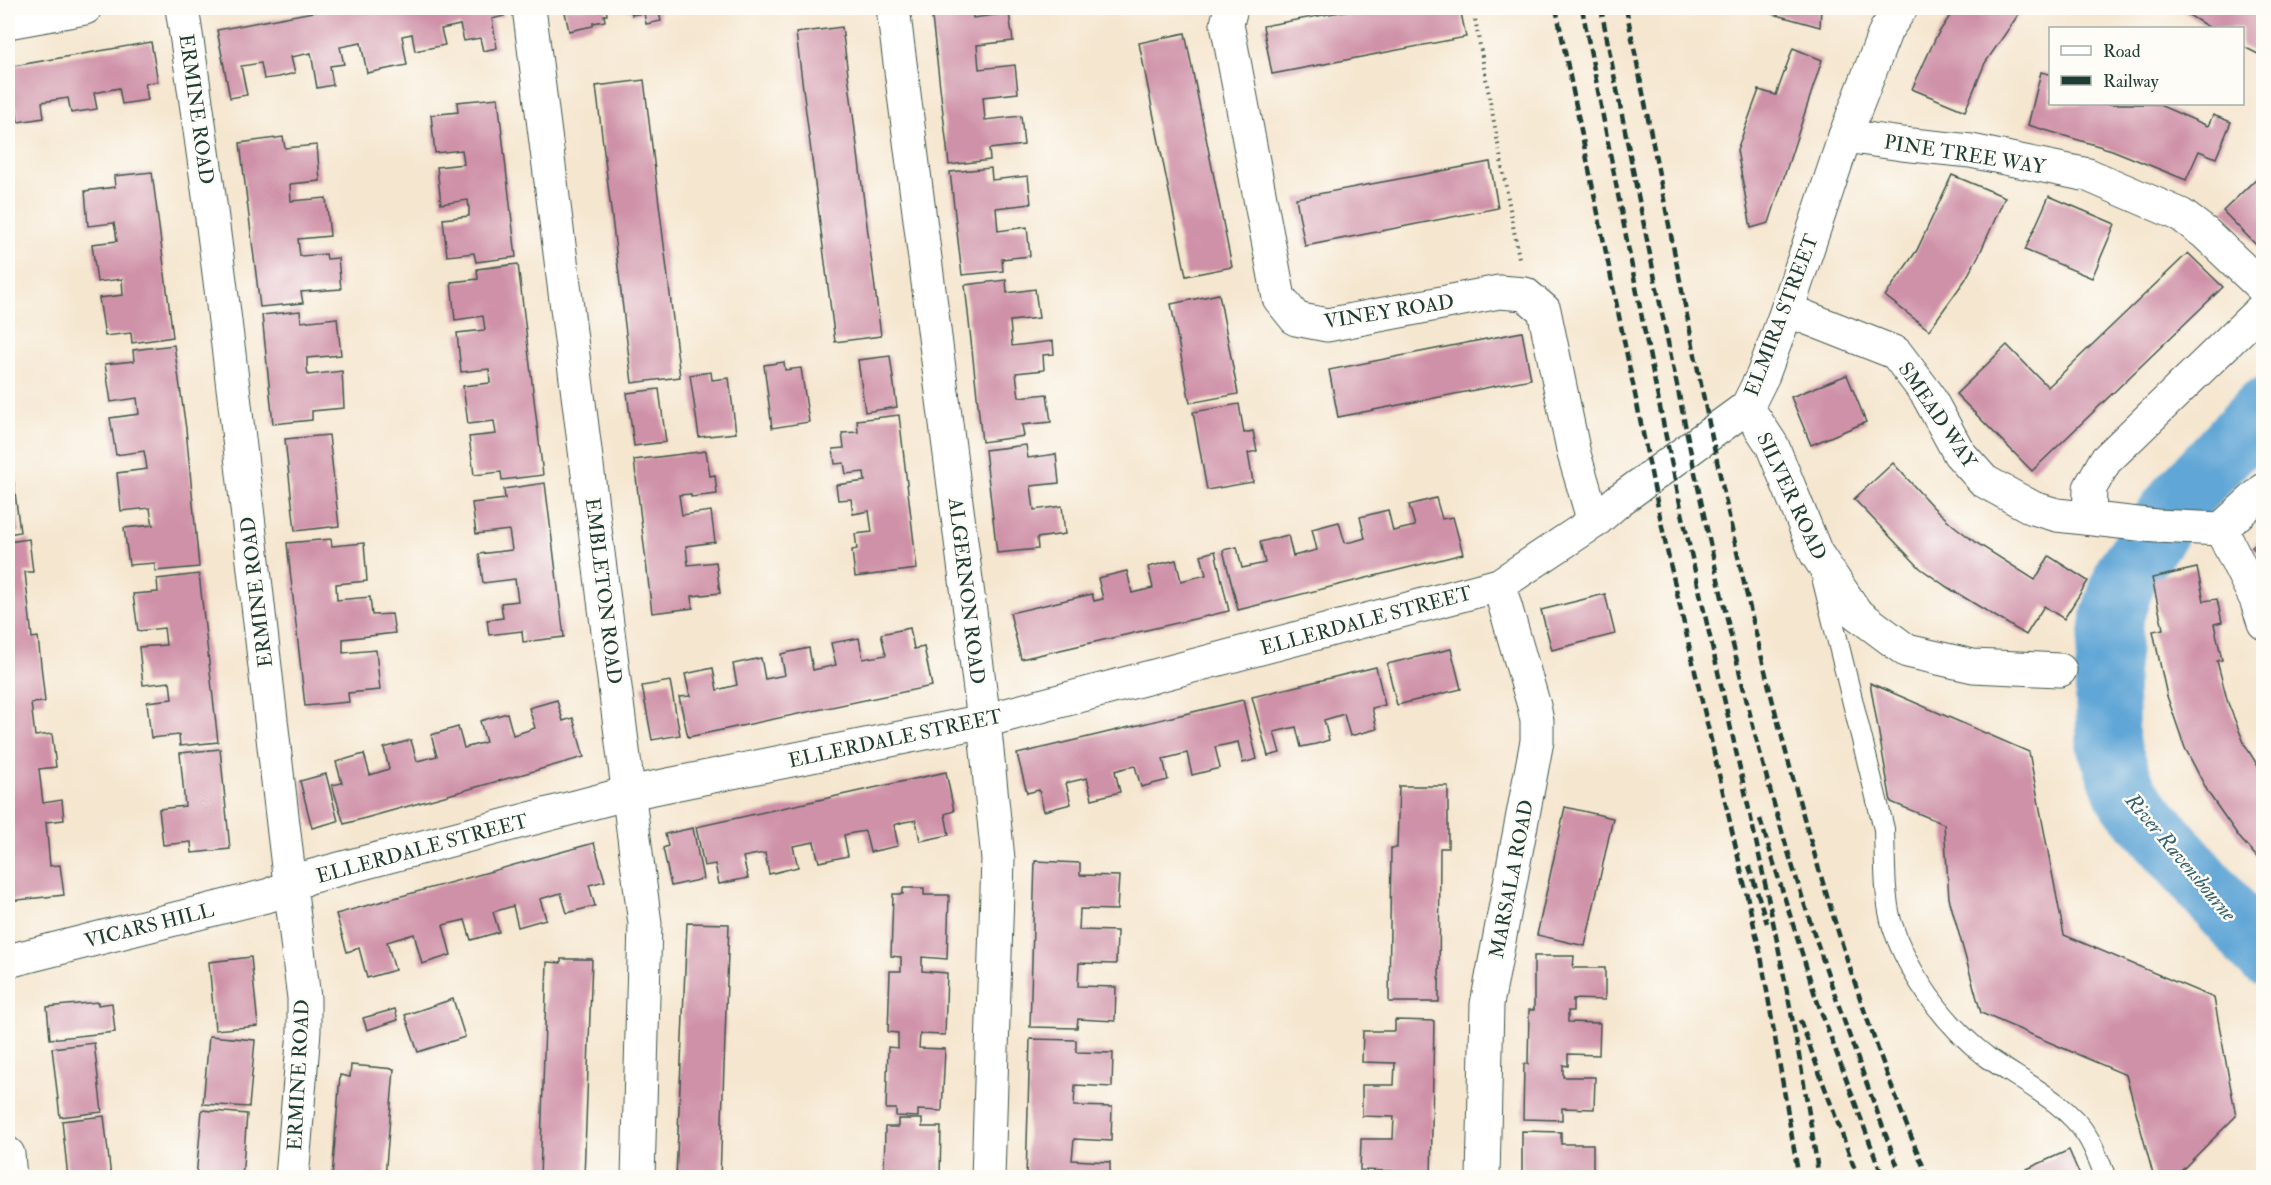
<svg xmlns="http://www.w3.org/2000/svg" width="2271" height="1185" font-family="'IM FELL Double Pica',serif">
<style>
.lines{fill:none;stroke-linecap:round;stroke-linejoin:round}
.river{stroke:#60a6d6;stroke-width:63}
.building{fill:#cf91a7}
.lane-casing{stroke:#3f564b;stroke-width:22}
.street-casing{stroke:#3f564b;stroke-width:35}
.path{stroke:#3f564b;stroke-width:4;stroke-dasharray:1.5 4.5;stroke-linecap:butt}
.lane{stroke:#fff;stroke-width:20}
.street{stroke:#fff;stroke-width:33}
.rail{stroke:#1f3d34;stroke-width:4.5;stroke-dasharray:9 4.5;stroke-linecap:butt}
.labels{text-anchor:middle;stroke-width:5;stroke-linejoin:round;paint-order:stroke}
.street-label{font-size:20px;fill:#1f3d34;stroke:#fdfcf7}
.water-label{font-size:21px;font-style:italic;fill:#36626d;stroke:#fdfcf7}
</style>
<rect width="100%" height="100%" fill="#fdfcf7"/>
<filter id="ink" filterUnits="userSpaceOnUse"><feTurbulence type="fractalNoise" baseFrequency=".0167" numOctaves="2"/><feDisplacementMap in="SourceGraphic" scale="12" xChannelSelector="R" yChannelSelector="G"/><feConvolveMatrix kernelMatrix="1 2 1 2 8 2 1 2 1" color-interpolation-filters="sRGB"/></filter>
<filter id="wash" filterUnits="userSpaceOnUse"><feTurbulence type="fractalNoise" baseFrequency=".008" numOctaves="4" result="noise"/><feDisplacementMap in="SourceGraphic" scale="24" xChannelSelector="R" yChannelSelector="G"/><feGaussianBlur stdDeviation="1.35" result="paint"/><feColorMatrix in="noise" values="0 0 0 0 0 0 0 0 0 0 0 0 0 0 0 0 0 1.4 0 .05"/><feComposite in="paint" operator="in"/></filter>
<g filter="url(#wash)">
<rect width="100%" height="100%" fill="#f5e6cf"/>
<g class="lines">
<!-- river -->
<polyline class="river" points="2264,409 2178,501 2127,572 2113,614 2106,675 2108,745 2127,796 2264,954"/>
</g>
<g id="blocks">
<!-- building -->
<g class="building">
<polygon points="334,8 502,8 504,16 492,19 497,48 483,51 480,38 464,41 460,25 441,29 445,45 415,51 412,34 402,36 407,65 367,73 361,43 340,47 344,64 330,66 333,85 317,88 311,53 291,57 295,73 279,77 264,79 261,63 241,66 247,95 230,98 217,30"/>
<polygon points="564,8 606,8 607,15 604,15 605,21 593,23 593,26 569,31"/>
<polygon points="626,8 658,8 661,21 646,24 644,13 632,15 631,10 627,11"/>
<polygon points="944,8 972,8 973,18 1009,13 1013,41 977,45 979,69 1015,65 1018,93 983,97 985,120 1021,116 1024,145 989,149 990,160 949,165 931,9"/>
<polygon points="1362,8 1460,8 1466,37 1272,74 1263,26"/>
<polygon points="1751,8 1821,8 1820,27"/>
<polygon points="1955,8 2023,8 1985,63 1965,111 1912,89 1936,37"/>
<polygon points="2177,8 2264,8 2264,57 2242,46 2242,28 2210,28"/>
<polygon points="842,27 881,336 835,342 796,33"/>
<polygon points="1185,33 1232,267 1186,276 1139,43"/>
<polygon points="151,42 158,82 145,83 148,100 122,104 119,88 94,93 97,109 71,113 68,98 42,102 44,118 18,122 16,107 8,108 8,67"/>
<polygon points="1793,48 1822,60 1769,223 1751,228 1737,150 1759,90 1776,95"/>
<polygon points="2041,72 2050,74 2050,104 2157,104 2208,126 2213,115 2231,122 2216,158 2199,151 2186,180 2112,150 2028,125"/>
<polygon points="644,80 680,377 632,383 596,86"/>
<polygon points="498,98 516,257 476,262 474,253 447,256 443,219 469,216 469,208 468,200 441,204 437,167 464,164 463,156 462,150 435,153 431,115 458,112 457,102"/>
<polygon points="283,137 285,148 317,145 320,181 290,184 291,201 326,198 330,236 298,239 300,256 326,254 327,259 338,258 341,289 301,292 303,303 260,307 240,143"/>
<polygon points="1490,162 1498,208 1305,246 1296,198"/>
<polygon points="2264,167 2264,250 2262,251 2223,211 2263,172 2260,170"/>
<polygon points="991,168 992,180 1028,176 1031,204 996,208 998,231 1027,227 1030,256 1002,259 1003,271 962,275 950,172"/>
<polygon points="152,172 173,337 132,343 131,333 105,336 99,298 123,295 122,279 97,282 92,244 117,241 116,233 114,223 88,226 85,191 115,187 114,176"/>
<polygon points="1952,175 2005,197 1980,253 1965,280 1929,330 1885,296 1917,250"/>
<polygon points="2049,196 2115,224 2092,278 2025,250"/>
<polygon points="2188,253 2223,287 2032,471 1956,394 2007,345 2048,387"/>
<polygon points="518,264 543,475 502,480 501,472 474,475 469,437 496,434 494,421 468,424 463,386 490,383 489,369 461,372 457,333 485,330 483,316 455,320 451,282 478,279 477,269"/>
<polygon points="1006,280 1007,293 1035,289 1039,318 1010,321 1012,346 1053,341 1054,354 1043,355 1044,370 1016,373 1019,397 1047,394 1051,422 1022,425 1024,436 982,442 965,285"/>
<polygon points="1219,294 1238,394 1190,403 1171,304"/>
<polygon points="300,311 301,322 337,318 341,355 307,358 307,368 308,375 342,371 344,408 312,411 312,420 273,424 262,315"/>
<polygon points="1522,332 1531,379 1338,417 1329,370"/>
<polygon points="174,345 186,429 199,567 155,571 155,563 129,565 124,528 153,525 151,515 150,508 121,511 117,473 147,469 146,462 144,451 116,455 110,418 139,414 137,398 111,402 105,364 134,361 133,350"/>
<polygon points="890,356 897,407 865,412 858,360"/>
<polygon points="784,362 785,370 801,368 809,422 772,428 764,365"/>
<polygon points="711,372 712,380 729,378 736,433 699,437 690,375"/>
<polygon points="1847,375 1866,422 1811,445 1791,397"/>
<polygon points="659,389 666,442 634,446 627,393"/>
<polygon points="1239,404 1244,433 1253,431 1257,451 1248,453 1253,482 1207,490 1193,412"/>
<polygon points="899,415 917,569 855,577 852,550 857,549 855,534 872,532 869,511 853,514 851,499 838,500 836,485 865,481 864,472 846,474 844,463 835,464 833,449 844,448 842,433 858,432 857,420"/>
<polygon points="329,435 339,526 295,531 285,439"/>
<polygon points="8,438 20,532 8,534"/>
<polygon points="1026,445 1028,458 1056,454 1059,483 1031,486 1034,510 1062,506 1065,534 1037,538 1038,549 997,553 985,450"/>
<polygon points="706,451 710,476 715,475 717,494 691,497 691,494 679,495 682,515 711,511 715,542 686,546 688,565 716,562 720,593 692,596 693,608 652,613 634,460"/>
<polygon points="1893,463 1933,507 1953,525 1975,542 2035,580 2049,556 2088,581 2064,619 2044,606 2026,635 1947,587 1920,568 1854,499"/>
<polygon points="545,483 564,637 523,642 522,631 489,635 487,620 503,618 501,603 518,601 515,579 483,583 479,554 512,550 509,530 476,534 472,503 505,499 504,489"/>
<polygon points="1436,498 1442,519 1453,517 1463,554 1238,610 1223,550 1237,547 1242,568 1265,563 1260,542 1288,535 1293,556 1317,550 1312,529 1339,522 1345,543 1355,541 1365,538 1360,517 1388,510 1393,531 1415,526 1409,505"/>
<polygon points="2264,535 2264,559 2252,547"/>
<polygon points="29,539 33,572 25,572 32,638 38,637 45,702 31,703 35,736 52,734 56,767 39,769 43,803 62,800 64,820 46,822 50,866 60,865 64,895 9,901 8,542"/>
<polygon points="331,539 332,546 364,543 367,581 336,584 337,600 370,597 372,615 392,614 395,633 343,639 343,653 376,650 380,690 348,693 349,702 305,706 287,543"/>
<polygon points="1215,551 1229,611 1021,659 1010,613 1092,594 1094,601 1103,599 1098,578 1127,571 1132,593 1153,588 1148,567 1176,560 1181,581 1206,575 1201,555"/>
<polygon points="2197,568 2204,601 2217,599 2222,622 2214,624 2222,660 2217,661 2228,703 2245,745 2264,776 2264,865 2239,837 2209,794 2185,748 2167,696 2153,631 2163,629 2152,578"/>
<polygon points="199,574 218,742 180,746 179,735 151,738 147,702 172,699 170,682 143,685 139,647 166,645 165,636 164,628 138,631 133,594 158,592 157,579"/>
<polygon points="1605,594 1615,634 1552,650 1541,610"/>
<polygon points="910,628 914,649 924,647 932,686 688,737 679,697 690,696 685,674 713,668 717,690 737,685 733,664 761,658 765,679 785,675 781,654 809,648 813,670 836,665 831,643 859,638 863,659 886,655 881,634"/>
<polygon points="1451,649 1461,689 1397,705 1387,664"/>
<polygon points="1376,667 1385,705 1372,708 1377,729 1350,736 1344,714 1324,720 1329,740 1316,744 1301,747 1296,727 1274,732 1280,753 1268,756 1252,697"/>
<polygon points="670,681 680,735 652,740 642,686"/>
<polygon points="1870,683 2029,752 2064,935 2214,998 2236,1116 2174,1178 2154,1178 2126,1075 1981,1013 1949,898 1944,824 1891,802"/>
<polygon points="557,700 563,721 573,718 584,757 344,824 332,785 342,783 336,762 364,754 370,775 389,769 384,748 411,740 417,761 437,756 431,735 458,727 464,748 486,742 480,721 507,713 513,735 526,731 535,728 529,708"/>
<polygon points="1243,700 1257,759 1243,763 1238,742 1215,747 1220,768 1192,775 1187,753 1163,759 1168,780 1141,787 1135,766 1125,768 1115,771 1120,792 1092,799 1087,778 1066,783 1071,804 1044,811 1039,790 1027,793 1017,754"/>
<polygon points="220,749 230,849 192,853 191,842 163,845 159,809 185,806 180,753"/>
<polygon points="946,772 954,811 945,814 949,835 920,841 916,820 904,822 894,825 898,846 870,852 865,831 853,833 844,835 848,856 819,862 814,842 804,844 793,846 798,867 769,874 765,853 753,855 743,857 748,878 719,884 715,864 704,866 696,827"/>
<polygon points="326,774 338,821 312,828 300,781"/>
<polygon points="1399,786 1448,786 1448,848 1440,848 1439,1002 1389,1002 1391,848 1397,848"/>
<polygon points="1565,807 1613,818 1585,946 1537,935"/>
<polygon points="693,828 703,879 671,886 663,848 668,846 665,834"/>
<polygon points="594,843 605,881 589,885 595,906 567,913 561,893 540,899 546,919 518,927 513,906 493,912 499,932 471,940 465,920 443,925 451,955 422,964 414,934 387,942 395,970 367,978 359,948 347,952 336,914"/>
<polygon points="1035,861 1080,863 1080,875 1119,876 1117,910 1080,909 1079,930 1117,931 1116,964 1079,963 1078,986 1116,987 1115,1021 1078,1019 1077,1028 1030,1027"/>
<polygon points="903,888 924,888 924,895 949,895 947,959 922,957 922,971 947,973 945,1035 920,1034 919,1048 945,1049 942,1111 918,1110 918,1117 896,1116 896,1109 886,1109 888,1047 898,1048 898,1033 888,1032 890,971 901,971 901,957 891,956 893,894 903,894"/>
<polygon points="687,923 729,924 720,1178 676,1178"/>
<polygon points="1534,956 1574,956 1573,968 1605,968 1605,1000 1573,999 1573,1011 1568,1011 1568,1022 1600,1023 1599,1055 1568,1054 1568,1066 1563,1065 1563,1077 1595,1077 1594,1109 1562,1108 1562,1120 1523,1119 1524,1064 1528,1064 1529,1010 1534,1010"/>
<polygon points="251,957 258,1026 215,1030 209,962"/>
<polygon points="561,959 592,959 584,1178 540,1178 547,962 561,963"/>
<polygon points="453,999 465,1037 418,1052 405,1015"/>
<polygon points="98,1002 98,1005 112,1003 115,1032 50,1039 47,1007"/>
<polygon points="395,1009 398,1020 367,1030 363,1018"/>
<polygon points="1395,1020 1434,1021 1431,1178 1392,1178 1392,1171 1360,1170 1361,1139 1393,1139 1394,1117 1362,1116 1362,1085 1394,1085 1395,1063 1362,1062 1363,1031 1395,1031"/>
<polygon points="209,1036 255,1040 249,1107 203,1104"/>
<polygon points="1030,1039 1076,1040 1076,1052 1113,1053 1112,1087 1075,1085 1074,1106 1112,1107 1111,1141 1074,1139 1072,1160 1110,1162 1110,1178 1026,1178"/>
<polygon points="94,1043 102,1112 60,1117 52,1048"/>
<polygon points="351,1065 394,1069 385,1178 332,1178 340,1075 350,1077"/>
<polygon points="202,1110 247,1114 242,1178 196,1178"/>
<polygon points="104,1116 111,1178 68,1178 62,1121"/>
<polygon points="898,1119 922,1119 922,1127 941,1127 940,1178 884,1178 885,1127 898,1127"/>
<polygon points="1522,1131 1561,1132 1561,1144 1593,1144 1593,1176 1522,1178"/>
<polygon points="2069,1150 2081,1178 2030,1178 2027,1169"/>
</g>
</g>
</g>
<g filter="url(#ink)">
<use href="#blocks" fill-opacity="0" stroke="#3f564b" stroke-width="1.5"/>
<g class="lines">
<!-- lane casing -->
<g class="lane-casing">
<path id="lane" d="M1821,573L1884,829C1885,858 1884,893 1891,921C1906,972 1945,1025 1987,1057C2020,1081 2065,1101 2087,1136C2095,1148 2100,1164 2106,1178"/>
</g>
<!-- street casing -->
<g class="street-casing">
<g id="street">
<path d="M182,8C233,336 262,668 304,998V1031L292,1178"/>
<polyline points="529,8 645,924 638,1178"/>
<polyline points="893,8 984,721 998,859 988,1178"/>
<polyline points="1231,8 1227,24 1279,298 1296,319 1327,325 1499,292 1525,294 1544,310 1574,454 1594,522"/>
<polyline points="8,22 85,8"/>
<polyline points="1845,136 1902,144 1971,151 2088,175 2181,215 2205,233 2264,289"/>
<polyline points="1787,310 1896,353 1927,394 1959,453 1984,481 2033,508 2057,515 2156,526 2221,529"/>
<polyline points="1747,407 1772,445 1816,553 1856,613 1907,651 1973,666 2060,670"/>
<polyline points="2089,518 2090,488 2105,461 2264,307"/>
<polyline points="2221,529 2256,599 2264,623"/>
<polyline points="2221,529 2264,490"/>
<polyline points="8,961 270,895 309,877 629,793 984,721 1499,585 1594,522 1618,501 1747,407 1763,375 1787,310 1845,136 1886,30 1901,8"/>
<polyline points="8,1154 10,1178"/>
<polyline points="1483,1178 1487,1004 1537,741 1537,721 1534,706 1499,585"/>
</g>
</g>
<!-- path -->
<polyline class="path" points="1473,8 1519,258"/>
<!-- lane -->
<use href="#lane" class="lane"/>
<!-- street -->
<use href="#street" class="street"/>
<!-- rail -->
<g class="rail">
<polyline points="1556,8 1666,546 1761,956 1799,1178"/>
<path d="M1582,8C1616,182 1648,357 1686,531C1734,746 1787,959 1819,1178"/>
<path d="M1601,8C1626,137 1652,266 1679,395C1707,532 1736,669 1774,804C1810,930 1855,1054 1902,1178"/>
<path d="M1626,8C1706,404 1771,802 1928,1178"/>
<polyline points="1760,819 1815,995 1883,1178"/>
<polyline points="1749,866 1767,923"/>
<polyline points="1800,1020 1858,1178"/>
</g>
</g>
</g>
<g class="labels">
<!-- street labels -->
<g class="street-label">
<text transform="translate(197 109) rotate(82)" y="7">ERMINE ROAD</text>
<text transform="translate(1965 154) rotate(9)" y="7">PINE TREE WAY</text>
<text transform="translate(1389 311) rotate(-9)" y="7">VINEY ROAD</text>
<text transform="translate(1781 315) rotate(-69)" y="7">ELMIRA STREET</text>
<text transform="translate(1938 415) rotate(56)" y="7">SMEAD WAY</text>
<text transform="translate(1792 496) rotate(65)" y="7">SILVER ROAD</text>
<text transform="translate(604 591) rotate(83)" y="7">EMBLETON ROAD</text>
<text transform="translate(967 591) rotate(83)" y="7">ALGERNON ROAD</text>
<text transform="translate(256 592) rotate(-97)" y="7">ERMINE ROAD</text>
<text transform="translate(1366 620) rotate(-15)" y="7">ELLERDALE STREET</text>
<text transform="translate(895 738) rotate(-12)" y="7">ELLERDALE STREET</text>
<text transform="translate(422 848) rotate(-15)" y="7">ELLERDALE STREET</text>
<text transform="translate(1511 879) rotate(-79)" y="7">MARSALA ROAD</text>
<text transform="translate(149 925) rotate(-14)" y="7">VICARS HILL</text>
<text transform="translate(298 1075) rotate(-87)" y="7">ERMINE ROAD</text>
</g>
<!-- water labels -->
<g class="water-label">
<text transform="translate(2181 857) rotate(50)" y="7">River Ravensbourne</text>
</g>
</g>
<!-- margin -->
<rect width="2271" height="1185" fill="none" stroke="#fdfcf7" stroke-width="30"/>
<!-- legend -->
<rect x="2049" y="27" width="195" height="78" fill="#fdfcf7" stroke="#a4b0a9" stroke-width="1.5"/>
<rect x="2061" y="46" width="30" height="9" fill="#ffffff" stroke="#a4b0a9" stroke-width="1.5"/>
<text x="2103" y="57" font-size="18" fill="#1f3d34">Road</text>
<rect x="2061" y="76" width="30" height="9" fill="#1f3d34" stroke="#a4b0a9" stroke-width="1.5"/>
<text x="2103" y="87" font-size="18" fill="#1f3d34">Railway</text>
</svg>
